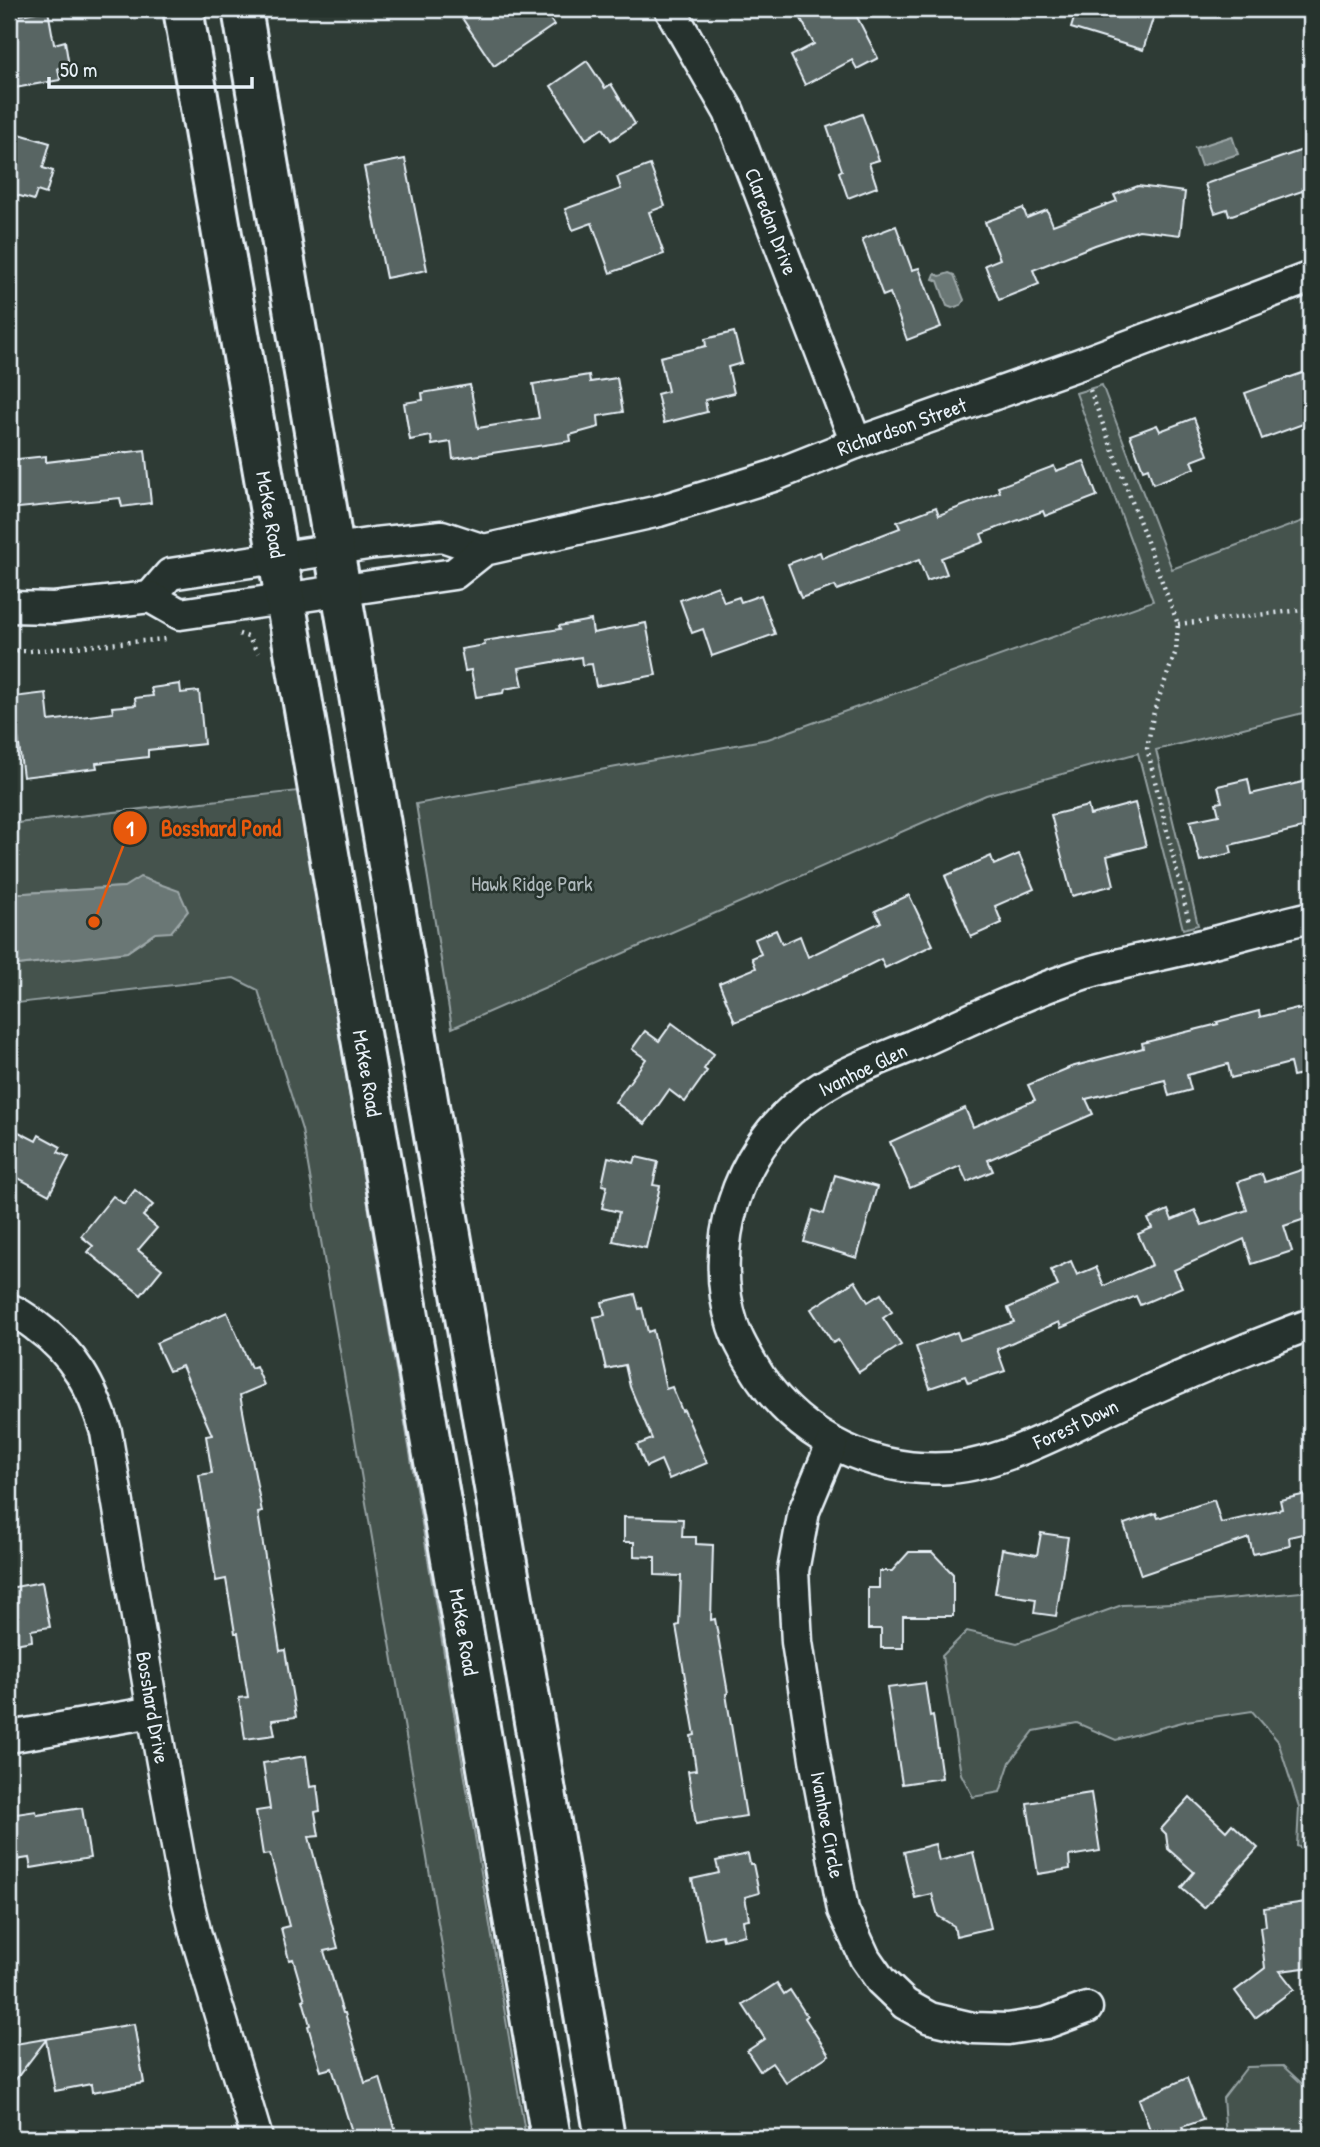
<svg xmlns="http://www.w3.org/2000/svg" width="1320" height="2147" font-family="'Patrick Hand',sans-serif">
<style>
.green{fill:#45524e;stroke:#96a2a3;stroke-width:2}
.water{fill:#6b7775;stroke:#9da8a9;stroke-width:2}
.building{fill:#596563;stroke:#e8f1f8;stroke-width:2}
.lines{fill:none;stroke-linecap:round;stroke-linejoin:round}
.minor-casing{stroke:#e8f1f8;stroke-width:35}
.secondary-casing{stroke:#e8f1f8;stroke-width:44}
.path{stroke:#e8f1f8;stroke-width:4.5;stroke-dasharray:2 5;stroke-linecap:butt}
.minor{stroke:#26332d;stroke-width:30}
.secondary{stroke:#26332d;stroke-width:38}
.labels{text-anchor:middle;stroke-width:5;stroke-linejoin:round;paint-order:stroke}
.street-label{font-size:21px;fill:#e8f1f8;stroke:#26332d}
.park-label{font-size:21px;fill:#afb9bc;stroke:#26332d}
.leader{fill:none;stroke:#e8590c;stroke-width:2.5}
.callout-dot{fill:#e8590c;stroke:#26332d;stroke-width:2.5}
.mark-label{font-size:21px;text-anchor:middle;font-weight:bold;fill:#fff}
.callout-label{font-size:23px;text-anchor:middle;font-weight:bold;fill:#e8590c;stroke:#26332d;stroke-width:5;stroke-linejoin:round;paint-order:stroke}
</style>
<rect width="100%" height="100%" fill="#2e3b35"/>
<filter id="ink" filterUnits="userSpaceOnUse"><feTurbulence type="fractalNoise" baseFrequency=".0143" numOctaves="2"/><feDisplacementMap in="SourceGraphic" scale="14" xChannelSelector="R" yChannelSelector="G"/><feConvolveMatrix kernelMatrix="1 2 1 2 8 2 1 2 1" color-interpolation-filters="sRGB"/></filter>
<g filter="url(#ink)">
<!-- green -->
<g class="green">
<polygon points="1102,385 1172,569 1311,518 1311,711 1156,750 1198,925 1183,929 1138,753 986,795 452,1028 416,804 768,739 1153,601 1076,393"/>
<polygon points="298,791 526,2138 475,2138 302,1130 258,990 234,978 9,1004 9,966 127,952 155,933 124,887 9,894 9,824"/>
<polygon points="1311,1591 1311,1852 1297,1846 1299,1807 1278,1741 1252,1711 1186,1721 1116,1740 1077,1723 1034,1731 1010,1762 1000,1792 973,1797 961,1774 942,1656 967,1631 1017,1643 1122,1605 1197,1602"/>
<polygon points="1283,2066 1311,2092 1311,2109 1305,2138 1226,2138 1223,2098 1247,2067"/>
</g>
<!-- water -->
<g class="water">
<polygon points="1232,136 1238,154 1201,166 1195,148"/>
<polygon points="949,273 954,275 964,300 961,305 952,308 947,306 938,281 933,279 935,274 940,276"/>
<polygon points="140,877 179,891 188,911 171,932 155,933 127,952 9,966 9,894 124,887"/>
</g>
<!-- building -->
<g class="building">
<polygon points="456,9 543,9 554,25 494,66"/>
<polygon points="796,9 853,9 878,58 857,69 852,60 805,85 791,56 814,44"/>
<polygon points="1077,9 1156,9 1143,50 1071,28"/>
<polygon points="48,10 54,44 65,41 69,66 58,68 60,80 9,89 9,17"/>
<polygon points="587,61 605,88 611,84 635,124 611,140 603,128 586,139 551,86"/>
<polygon points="862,114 879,160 869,163 877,187 848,198 839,172 842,170 827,127"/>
<polygon points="9,131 50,143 43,168 53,171 46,194 37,191 34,200 9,193"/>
<polygon points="1311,147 1311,188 1229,216 1227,209 1215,213 1205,184"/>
<polygon points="405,159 427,270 386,278 364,167"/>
<polygon points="650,165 665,206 649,212 664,254 610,273 592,223 573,230 565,209 621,189 617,177"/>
<polygon points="1138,186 1185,192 1180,235 1139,230 1095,245 1033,270 1039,284 999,300 985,265 1000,259 985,222 1023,208 1027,218 1047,210 1053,225 1117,201 1114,195"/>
<polygon points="896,226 912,270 919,268 941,327 907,340 890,293 883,296 862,239"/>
<polygon points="734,332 742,363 728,367 734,393 705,400 707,412 664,423 657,394 668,391 660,357 706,346 705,339"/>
<polygon points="1311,370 1311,421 1262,439 1245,393"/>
<polygon points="589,375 590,382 617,378 623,412 598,416 599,427 570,435 571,441 453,459 451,442 432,445 431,436 410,440 404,403 423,400 422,393 470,385 478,428 539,418 533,384"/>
<polygon points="1194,418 1208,455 1192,461 1195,468 1153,484 1148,468 1143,470 1130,435 1157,425 1160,431"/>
<polygon points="145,450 151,503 122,507 120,498 9,509 9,460 46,456 46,462"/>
<polygon points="1084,461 1097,496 1045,516 1043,511 981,534 984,542 941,558 947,574 927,581 919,560 837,590 835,586 801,598 788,564 820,552 822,558 900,528 897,522 936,507 939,515 1000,492 998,487 1054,466 1056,471"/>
<polygon points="718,586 724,602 739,597 741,602 761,595 775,634 712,656 703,629 692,633 680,600"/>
<polygon points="591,620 593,633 646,623 656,675 596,686 592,664 582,665 581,657 519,668 523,686 504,689 503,693 476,697 471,670 465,671 461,649 485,645 484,641 560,629 559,626"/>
<polygon points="180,684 181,693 199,691 204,744 148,750 148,757 96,763 97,768 23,777 13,697 46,693 49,721 113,713 112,707 136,705 135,698 153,696 151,688"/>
<polygon points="1248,779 1251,794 1311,780 1311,826 1230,845 1232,853 1200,861 1190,821 1219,815 1216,803 1222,802 1218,786"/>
<polygon points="1135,803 1146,846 1107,856 1114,885 1072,896 1051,815 1088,806 1090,815"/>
<polygon points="1019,854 1034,889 995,906 1002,923 971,937 945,876 991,856 994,865"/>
<polygon points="909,895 933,945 885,968 881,959 843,978 735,1022 719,983 756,968 752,958 761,954 755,939 776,930 782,944 800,936 808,957 881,922 875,911"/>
<polygon points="1311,1007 1311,1072 1293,1076 1290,1063 1231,1078 1228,1064 1187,1075 1191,1090 1169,1096 1165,1080 1086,1099 1093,1114 988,1160 993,1171 967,1182 960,1166 910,1188 890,1142 965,1108 973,1127 1035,1100 1028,1085 1071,1067 1143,1048 1142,1043 1218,1024 1217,1022 1259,1011 1260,1017 1297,1008 1297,1010"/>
<polygon points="672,1023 714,1054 704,1069 707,1071 685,1102 669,1090 645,1124 615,1102 646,1059 632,1049 645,1031 659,1041"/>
<polygon points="9,1127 36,1141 39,1135 61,1147 58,1152 69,1157 49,1195 9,1173"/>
<polygon points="608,1157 634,1163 636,1157 658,1162 653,1185 660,1186 646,1248 613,1241 619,1212 602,1208 607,1186 602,1185"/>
<polygon points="1304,1169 1311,1190 1311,1217 1284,1226 1292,1251 1252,1264 1244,1239 1174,1270 1182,1287 1140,1305 1136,1296 1061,1328 1059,1322 997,1349 1005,1371 968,1383 965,1376 930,1388 916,1347 957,1332 960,1340 1014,1322 1008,1308 1058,1286 1051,1270 1071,1261 1077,1275 1096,1267 1104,1286 1152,1265 1138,1234 1152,1228 1148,1219 1168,1210 1172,1220 1195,1210 1202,1225 1247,1210 1238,1182 1262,1174 1265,1182"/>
<polygon points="835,1175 877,1187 857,1258 804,1242 813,1210 824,1214"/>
<polygon points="135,1190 153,1205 143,1216 157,1228 138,1250 162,1269 141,1295 88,1252 93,1246 81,1236 113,1196 124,1204"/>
<polygon points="855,1281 868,1302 881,1294 892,1312 883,1318 901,1345 859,1372 838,1340 833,1343 811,1309"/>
<polygon points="635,1294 639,1309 642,1308 648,1332 653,1330 666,1389 672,1387 682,1411 684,1410 707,1463 669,1479 661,1460 646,1467 637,1445 652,1439 630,1387 625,1365 606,1369 594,1317 605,1315 602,1302"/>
<polygon points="227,1312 251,1368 256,1366 264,1385 240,1395 262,1512 258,1513 280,1651 285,1650 296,1717 272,1720 275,1735 245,1739 239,1698 248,1697 238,1633 235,1633 226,1579 216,1581 199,1475 212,1473 206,1436 212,1435 182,1366 169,1371 156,1343"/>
<polygon points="1311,1493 1311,1532 1289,1537 1290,1546 1253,1554 1249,1538 1141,1575 1124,1524 1156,1513 1158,1518 1214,1500 1221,1523 1282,1509 1280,1500"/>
<polygon points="624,1517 683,1519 682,1537 696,1537 696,1544 713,1545 711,1620 715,1619 728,1693 726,1694 746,1816 696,1824 688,1771 696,1770 691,1736 695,1735 676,1626 679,1625 681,1576 655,1575 655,1557 634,1556 634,1542 624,1542"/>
<polygon points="1041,1533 1068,1537 1056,1616 1034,1613 1036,1599 995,1593 1002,1549 1037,1555"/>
<polygon points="909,1552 932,1552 953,1574 953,1616 903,1616 903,1648 881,1648 881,1629 868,1629 868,1588 879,1588 879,1571 892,1571"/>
<polygon points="42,1582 50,1627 31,1630 32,1641 9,1645 9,1588"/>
<polygon points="925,1683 930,1716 933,1715 942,1778 902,1784 887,1688"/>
<polygon points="306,1756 310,1787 317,1786 320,1811 315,1812 319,1836 309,1837 338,1948 324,1951 343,2013 345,2013 365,2083 380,2078 398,2138 354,2138 332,2068 321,2071 308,2026 310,2025 303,2000 305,2000 293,1959 289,1960 281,1928 289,1926 270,1854 263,1855 256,1811 270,1809 263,1763"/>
<polygon points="1091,1793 1100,1851 1069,1856 1070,1869 1038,1874 1027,1803"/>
<polygon points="1190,1797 1226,1831 1232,1824 1258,1848 1204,1908 1181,1888 1194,1872 1168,1849 1166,1834 1161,1829"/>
<polygon points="82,1808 90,1858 31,1868 29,1858 9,1861 9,1815 36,1811 37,1815"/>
<polygon points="935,1844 939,1861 973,1852 991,1928 956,1936 954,1926 938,1916 932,1894 915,1898 904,1852"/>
<polygon points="748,1854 750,1864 753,1864 759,1893 745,1897 749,1919 743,1920 745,1935 723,1940 722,1935 705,1939 692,1879 719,1873 716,1861"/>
<polygon points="1306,1902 1311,1943 1311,1967 1280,1971 1294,1989 1255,2018 1235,1991 1265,1968 1260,1927 1266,1926 1264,1908"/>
<polygon points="777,1983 784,1994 790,1990 807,2016 805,2018 829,2055 786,2083 772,2063 760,2071 747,2051 765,2039 743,2005"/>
<polygon points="134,2024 144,2083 92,2092 91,2084 55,2091 46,2040 9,2088 9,2045"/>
<polygon points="1187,2078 1203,2120 1182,2127 1187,2138 1153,2138 1139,2099"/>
</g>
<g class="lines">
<!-- minor casing -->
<g class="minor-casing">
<g id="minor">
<path id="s1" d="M670,9L729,112L856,443"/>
<polyline points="150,597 170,574 375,543 442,536 484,550"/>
<path id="s2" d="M9,607L54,608L150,597L180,614L454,574L484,550L659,511L773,476L856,443L1080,364L1311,277"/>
<path id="s3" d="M1311,917C1271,926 1231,938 1190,948C1155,957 1118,963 1083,974C1025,993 969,1020 914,1045C876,1061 834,1075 802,1101C737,1152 707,1247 733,1326C739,1344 750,1361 760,1377C803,1440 875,1473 950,1468C1007,1464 1082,1420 1134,1397C1192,1371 1252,1346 1311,1324"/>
<path id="s4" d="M9,1309C19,1313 27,1319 36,1326C75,1354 92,1387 106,1432L153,1712L184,1885L196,1935L257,2138"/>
<path id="s5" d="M832,1444L804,1511L793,1571L797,1642L815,1759L843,1910L865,1958L881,1981L905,2004L930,2018L973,2028L1008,2029L1046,2023L1087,2008"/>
<polyline points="9,1737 153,1712"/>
</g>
</g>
<!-- secondary casing -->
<g class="secondary-casing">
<g id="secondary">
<path id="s6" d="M183,9L551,2138"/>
<polyline points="242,9 605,2138"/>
</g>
</g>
<!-- path -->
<g class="path">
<polyline points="1090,390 1178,624 1176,651 1154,711 1147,748 1189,922"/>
<polyline points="1178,624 1311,609"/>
<polyline points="239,634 248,637 258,653"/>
<polyline points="9,651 30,651 165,639"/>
</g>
<!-- minor -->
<use href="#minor" class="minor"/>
<!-- secondary -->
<use href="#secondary" class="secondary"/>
</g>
</g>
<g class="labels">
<!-- street labels -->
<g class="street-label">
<text dy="7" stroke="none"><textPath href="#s1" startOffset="236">Claredon Drive</textPath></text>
<text dy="7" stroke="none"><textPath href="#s2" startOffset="928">Richardson Street</textPath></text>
<text dy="7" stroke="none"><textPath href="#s6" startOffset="513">McKee Road</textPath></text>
<text transform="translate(863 1070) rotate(-26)" y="7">Ivanhoe Glen</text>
<text dy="7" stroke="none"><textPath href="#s6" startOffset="1080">McKee Road</textPath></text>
<text dy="7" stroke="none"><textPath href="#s3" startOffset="1206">Forest Down</textPath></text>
<text dy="7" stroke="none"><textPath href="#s6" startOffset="1647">McKee Road</textPath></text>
<text dy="7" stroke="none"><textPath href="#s4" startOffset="441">Bosshard Drive</textPath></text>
<text dy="7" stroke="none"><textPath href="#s5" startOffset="390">Ivanhoe Circle</textPath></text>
</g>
<!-- park labels -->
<g class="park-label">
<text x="532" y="891">Hawk Ridge Park</text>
</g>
</g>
<!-- callouts -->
<path class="leader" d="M94 922L130 828"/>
<g class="callout-dot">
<circle cx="94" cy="922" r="7"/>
<circle cx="130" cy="828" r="18"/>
</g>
<g class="mark-label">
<text x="130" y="836">1</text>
</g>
<g class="callout-label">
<text x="221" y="836">Bosshard Pond</text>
</g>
<!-- margin -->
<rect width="1320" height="2147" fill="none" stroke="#26332d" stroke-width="35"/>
<rect x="18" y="18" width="1285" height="2112" fill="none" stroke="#e8f1f8" stroke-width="2.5" filter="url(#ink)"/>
<!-- scale -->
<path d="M49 77v10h203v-10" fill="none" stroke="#e8f1f8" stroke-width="3.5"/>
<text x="60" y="77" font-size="21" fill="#e8f1f8" stroke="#26332d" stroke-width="5" paint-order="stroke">50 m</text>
</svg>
